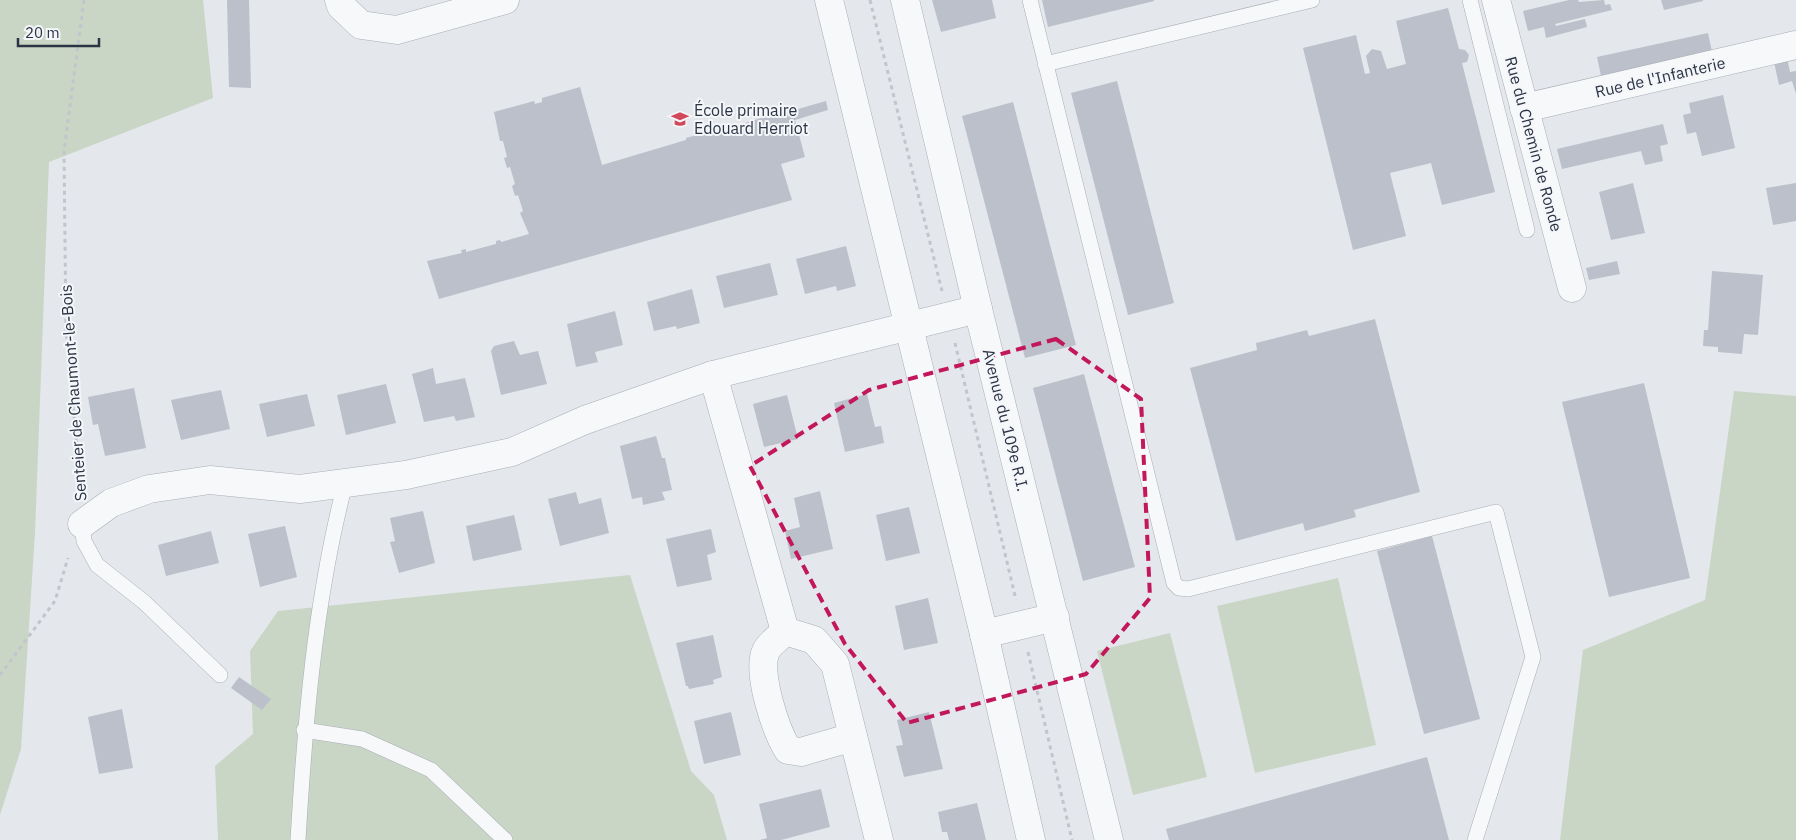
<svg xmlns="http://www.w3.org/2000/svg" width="1796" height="840" font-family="'IBM Plex Sans',sans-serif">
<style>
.green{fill:#c9d6c5}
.building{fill:#bbc0ca}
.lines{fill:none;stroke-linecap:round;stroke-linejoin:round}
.lane-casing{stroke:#a9aeb7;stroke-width:16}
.street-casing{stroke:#a9aeb7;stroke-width:29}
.path{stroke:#c2c5cb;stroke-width:3;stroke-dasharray:4 4;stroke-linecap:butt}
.lane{stroke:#f7f8fa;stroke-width:15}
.street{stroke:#f7f8fa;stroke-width:28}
.marked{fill:none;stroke:#c2185b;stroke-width:4;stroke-dasharray:10 6;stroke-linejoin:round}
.labels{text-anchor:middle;stroke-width:4;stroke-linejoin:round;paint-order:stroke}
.street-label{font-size:16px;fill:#2b3445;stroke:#f4f6f9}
.poi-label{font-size:16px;fill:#2b3445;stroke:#f4f6f9;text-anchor:start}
</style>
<rect width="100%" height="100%" fill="#e4e7ec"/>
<!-- green -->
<g class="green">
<polygon points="0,0 203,0 213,98 49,162 35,533 21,749 0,815"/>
<polygon points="1734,391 1796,396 1796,840 1560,840 1583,650 1705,600"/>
<polygon points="630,575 691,771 714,795 727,840 218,840 215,766 253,734 250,651 278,611"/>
<polygon points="1338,578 1376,745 1255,773 1217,606"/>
<polygon points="1170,633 1207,777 1133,795 1097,651"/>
</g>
<!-- building -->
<g class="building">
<polygon points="227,0 249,0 251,88 229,87"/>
<polygon points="932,0 992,0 996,18 941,32"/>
<polygon points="1042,0 1154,0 1154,1 1048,27"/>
<polygon points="1569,0 1578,0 1579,2 1604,0 1605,5 1610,4 1612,10 1555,24 1556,26 1585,19 1587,27 1546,38 1544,27 1528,31 1523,11"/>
<polygon points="1661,0 1703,0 1703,1 1664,10"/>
<polygon points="1448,8 1459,49 1465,50 1469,55 1467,62 1462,63 1495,192 1442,205 1431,163 1390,173 1406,236 1353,250 1303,48 1356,35 1365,74 1370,73 1366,56 1372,49 1381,51 1387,69 1406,64 1396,21"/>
<polygon points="1708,33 1712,52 1601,76 1597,57"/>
<polygon points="1787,58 1790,72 1796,71 1796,94 1792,81 1779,85 1774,62"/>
<polygon points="1117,81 1174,303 1128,315 1071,93"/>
<polygon points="580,87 602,165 686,140 686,138 707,132 708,135 770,115 770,117 826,101 828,110 795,120 805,157 781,164 792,200 439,299 427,261 462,253 461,250 466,249 466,252 496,244 496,241 500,240 501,242 529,234 520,213 523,211 518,195 515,196 512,186 515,184 510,167 507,168 504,158 507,157 503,141 500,141 494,112 534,101 535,104 542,102 542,98"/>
<polygon points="1723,95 1735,148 1702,156 1696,132 1687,134 1683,115 1691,113 1689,103"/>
<polygon points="1013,102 1076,345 1025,358 962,116"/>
<polygon points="1663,124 1668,144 1660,146 1663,161 1645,165 1641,151 1562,169 1557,149"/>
<polygon points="1633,183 1645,233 1611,240 1599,192"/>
<polygon points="1796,183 1796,221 1773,225 1766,188"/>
<polygon points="846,246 856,286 837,291 836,286 805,294 796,259"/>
<polygon points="1617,261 1620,274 1589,280 1586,268"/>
<polygon points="770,263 778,295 724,308 716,276"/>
<polygon points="1712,271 1763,275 1758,335 1744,334 1742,354 1718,352 1718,347 1703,346 1704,330 1708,330"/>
<polygon points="692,289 700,323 677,329 676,326 654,331 647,302"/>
<polygon points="615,311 623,345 595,352 598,362 576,367 567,324"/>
<polygon points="1375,319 1420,492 1354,510 1356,517 1305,531 1303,523 1236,541 1190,368 1257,350 1256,343 1307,330 1309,336"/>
<polygon points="514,341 520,355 538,351 547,384 501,395 491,351 494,346"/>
<polygon points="433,368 436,384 465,378 475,417 456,421 454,416 424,422 412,374"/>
<polygon points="1084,374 1135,567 1083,581 1033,388"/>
<polygon points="1644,383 1690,578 1609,597 1562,402"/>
<polygon points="386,384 396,423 346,435 337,395"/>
<polygon points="134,388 146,448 105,456 98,424 93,425 88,397"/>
<polygon points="221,390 230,429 181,440 171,400"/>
<polygon points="307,394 315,426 267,437 259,404"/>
<polygon points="867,394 875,427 881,426 884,443 845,452 834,403"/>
<polygon points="787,395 798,439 764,447 753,404"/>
<polygon points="656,436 662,458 665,458 672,490 662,492 665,500 643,505 642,497 632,499 620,446"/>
<polygon points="820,491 833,549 791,559 785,531 800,527 794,498"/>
<polygon points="576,492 579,504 601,498 609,533 560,546 548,499"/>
<polygon points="909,507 920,553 886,561 876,515"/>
<polygon points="423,511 435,563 399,573 390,542 395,541 390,518"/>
<polygon points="514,515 522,550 473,561 466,526"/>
<polygon points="285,526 297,577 260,587 248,534"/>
<polygon points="711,529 716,552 707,555 712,580 677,587 666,539"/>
<polygon points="211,531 219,563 166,576 158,545"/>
<polygon points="1432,536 1480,719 1424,734 1377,551"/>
<polygon points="928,598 938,643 904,650 895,606"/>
<polygon points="713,635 722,677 713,680 714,684 689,689 688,686 686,686 676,643"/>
<polygon points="239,677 271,699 262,710 231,688"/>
<polygon points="122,709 133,768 99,774 88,717"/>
<polygon points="731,712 741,755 704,764 694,721"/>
<polygon points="929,712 943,769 904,777 896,746 903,745 897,720"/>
<polygon points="1427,757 1449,840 1169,840 1166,829"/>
<polygon points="821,789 830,827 781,840 760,840 767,838 759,804"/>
<polygon points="977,803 986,840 949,840 947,832 942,832 938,812"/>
</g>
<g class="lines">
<!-- lane casing -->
<g class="lane-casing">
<g id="lane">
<polyline points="1030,0 1174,583 1179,588 1188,589 1496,512 1533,657 1475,840"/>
<polyline points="1470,0 1527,230"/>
<polyline points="1045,64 1312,0"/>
<polyline points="82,524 84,541 97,565 144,602 220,675"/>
<polyline points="304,730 362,739 431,770 505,840"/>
<path d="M298,840C305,721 315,600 345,484"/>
</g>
</g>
<!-- street casing -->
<g class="street-casing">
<g id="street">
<polyline points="339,0 341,6 361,25 397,30 505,0"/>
<polyline points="829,0 984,634 1031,840"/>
<polyline points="905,0 978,309 1109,840"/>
<polyline points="1496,0 1572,288"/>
<polyline points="1524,108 1796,45"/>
<polyline points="713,375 785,631 814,640 835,664 879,840"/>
<polyline points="82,524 111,503 149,489 210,480 300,489 406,475 512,452 585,420 713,375 978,309"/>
<path d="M785,631C780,637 769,644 766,651C756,672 776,731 788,750L801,752L853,737"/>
<polyline points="984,634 1055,617"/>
</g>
</g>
<!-- path -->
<g class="path">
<polyline points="870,0 942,291"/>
<polyline points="955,343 1016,600"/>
<polyline points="81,490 66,332 64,151 84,0"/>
<polyline points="1028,652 1072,840"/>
<polyline points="0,675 55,601 68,558"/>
</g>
<!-- lane -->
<use href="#lane" class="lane"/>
<!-- street -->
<use href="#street" class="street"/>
</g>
<!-- marked area -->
<path class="marked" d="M1056,339L1141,399L1150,598L1086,674L907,723L845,644L750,466L869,390Z"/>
<!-- icons -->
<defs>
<g id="school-bare" transform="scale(1.35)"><path d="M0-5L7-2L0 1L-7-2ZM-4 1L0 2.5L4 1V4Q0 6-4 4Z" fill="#d1495b" stroke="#f4f6f9" stroke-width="2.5" paint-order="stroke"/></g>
</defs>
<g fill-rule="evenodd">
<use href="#school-bare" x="680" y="119"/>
</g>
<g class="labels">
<!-- street labels -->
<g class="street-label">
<text transform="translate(1660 77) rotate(-13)" y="6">Rue de l'Infanterie</text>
<text transform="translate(1534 144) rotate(75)" y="6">Rue du Chemin de Ronde</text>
<text transform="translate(73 393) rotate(-94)" y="6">Senteier de Chaumont-le-Bois</text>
<text transform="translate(1006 420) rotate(76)" y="6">Avenue du 109e R.I.</text>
</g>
<!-- poi labels -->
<g class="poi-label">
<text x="694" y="116">École primaire<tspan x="694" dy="18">Edouard Herriot</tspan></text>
</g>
</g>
<!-- scale -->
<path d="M18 38v8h81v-8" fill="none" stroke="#2b3445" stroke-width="2.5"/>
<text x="25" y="38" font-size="15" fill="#2b3445" stroke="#f4f6f9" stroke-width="4" paint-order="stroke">20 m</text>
</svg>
